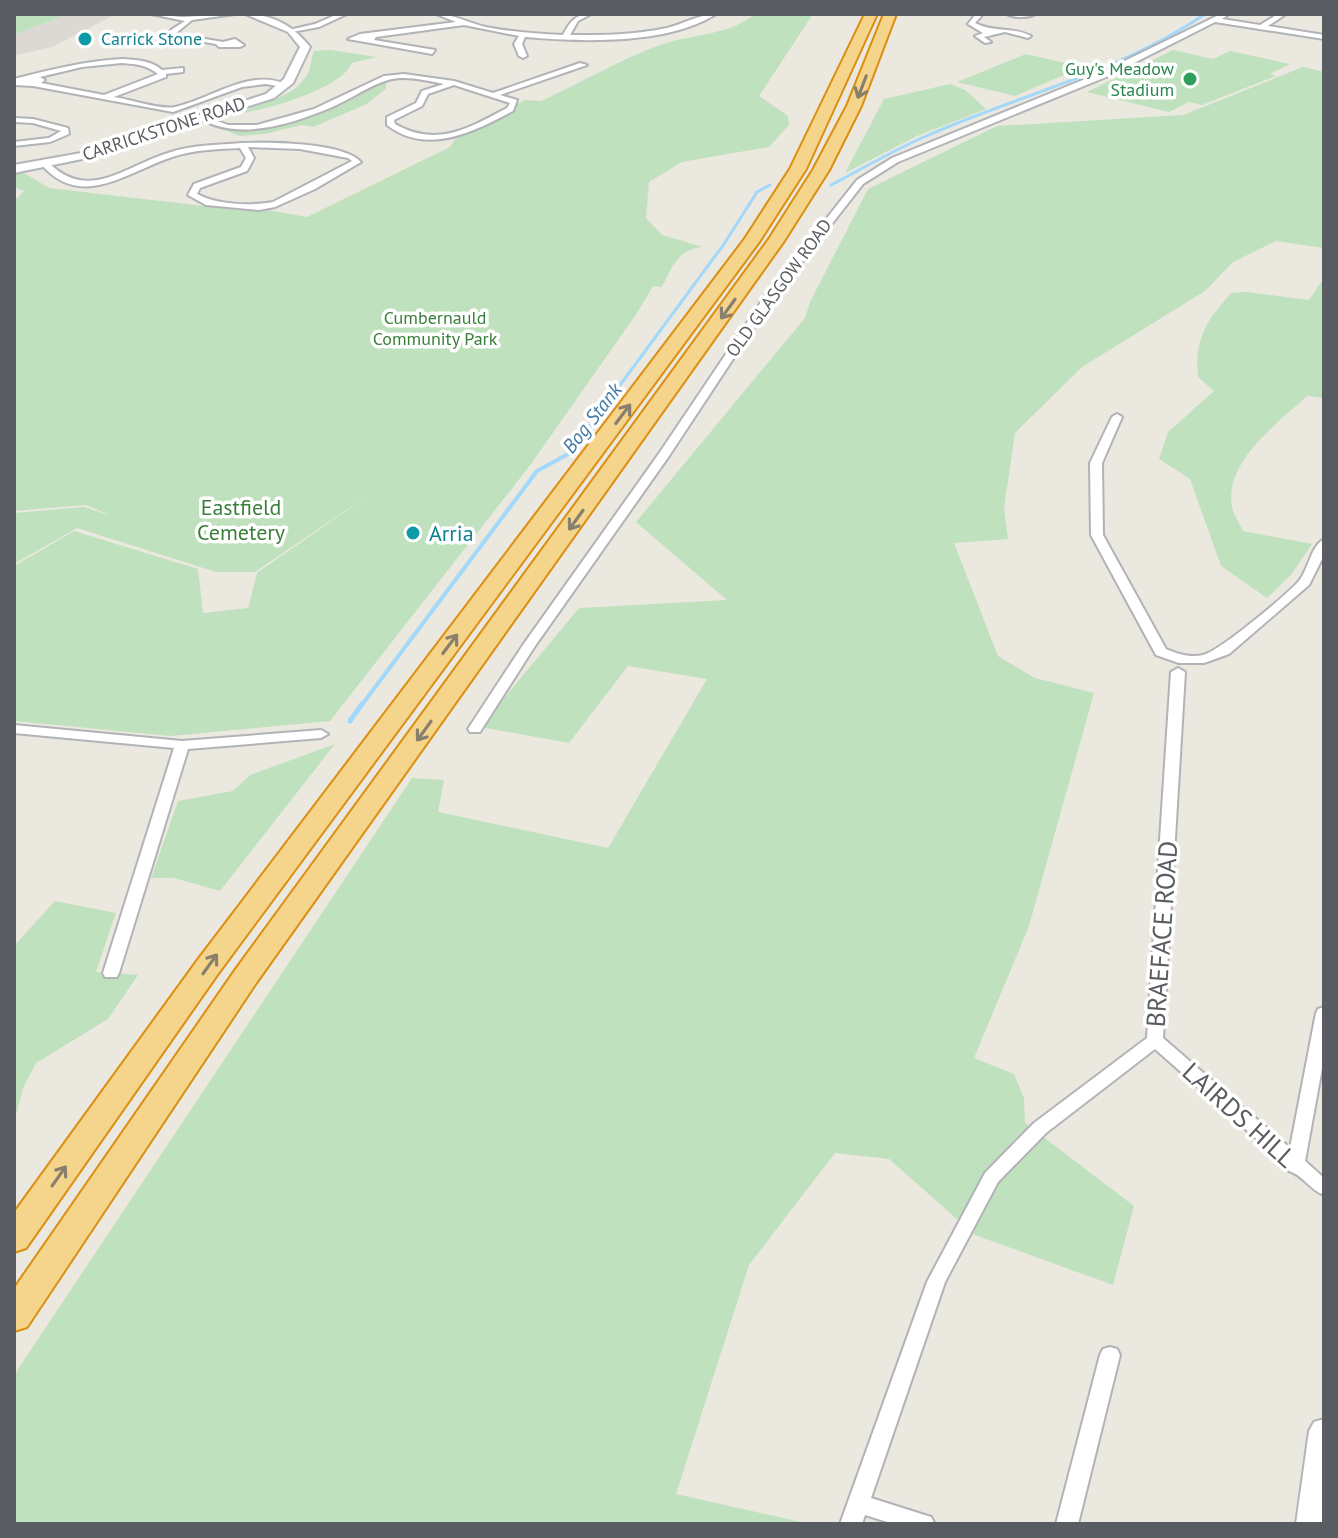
<svg xmlns="http://www.w3.org/2000/svg" width="1338" height="1538" font-family="'PT Sans',sans-serif">
<style>
.industrial{fill:#dcd9d4}
.green{fill:#c0e1bd}
.lines{fill:none;stroke-linecap:round;stroke-linejoin:round}
.stream-far2{stroke:#a2d8f9;stroke-width:3}
.stream-far1{stroke:#a2d8f9;stroke-width:4}
.stream{stroke:#a2d8f9;stroke-width:5}
.street-casing{stroke:#b1b3b7;stroke-width:4}
.secondary-casing{stroke:#b2b5ba;stroke-width:4}
.highway-casing{stroke:#dc8e0f;stroke-width:4}
.street{fill:#fff;fill-rule:evenodd}
.secondary{fill:#fff;fill-rule:evenodd}
.highway{fill:#f5d48c;fill-rule:evenodd}
.oneway{stroke:#88806d}
.culture-dot{fill:#0f9aa8;stroke:#fff;stroke-width:3}
.leisure-dot{fill:#2e9e5b;stroke:#fff;stroke-width:3}
.labels{text-anchor:middle;stroke-width:7;stroke-linejoin:round;paint-order:stroke}
.far-culture-label{font-size:18px;fill:#0d838f;stroke:#fff;text-anchor:start}
.far-leisure-label{font-size:18px;fill:#27864d;stroke:#fff;text-anchor:end}
.far-street-label{font-size:18px;fill:#595c60;stroke:#fff}
.far-park-label{font-size:18px;fill:#3a7f39;stroke:#fff}
.far-water-label{font-size:20px;font-style:italic;fill:#427aa8;stroke:#fff}
.park-label{font-size:22px;fill:#3a7f39;stroke:#fff}
.culture-label{font-size:22px;fill:#0d838f;stroke:#fff;text-anchor:start}
.near-street-label{font-size:26px;fill:#595c60;stroke:#fff}
</style>
<rect width="100%" height="100%" fill="#ebe8e0"/>
<!-- industrial -->
<polygon class="industrial" points="68,14 116,14 52,47 14,56 14,35"/>
<!-- green -->
<g class="green">
<polygon points="14,14 68,14 14,35"/>
<path d="M755,14H813L759,96L788,116L789,125L769,147L682,162L649,182L646,218L662,235L703,247C678,249 672,267 662,287L653,286L637,313L531,464L330,721L171,736L14,721V566L74,531L198,569L203,613L248,608L257,573L377,489L255,572H216L77,528L14,564V513L84,507L112,516L86,505L14,511V201L24,191L14,187V174L24,173L49,188L247,211L267,210L307,217L450,147L455,139L515,109L517,104L525,100L541,101C579,84 628,55 666,43C696,34 729,35 755,14Z"/>
<path d="M330,50L377,57L352,63C342,88 268,110 241,113C261,101 293,99 307,75C311,69 311,58 314,51Z"/>
<polygon points="1173,50 1213,59 1230,51 1290,64 1270,74 1276,76 1202,105 1189,102 1169,112 1087,92"/>
<polygon points="1026,54 1083,67 1015,96 957,82"/>
<polygon points="1303,67 1324,72 1324,248 1276,241 1233,262 1205,291 1082,367 1015,433 1004,508 1008,539 954,543 998,656 1035,678 1094,693 1029,926 974,1058 1014,1074 1024,1098 1025,1123 1134,1206 1113,1285 975,1235 889,1159 835,1153 749,1265 676,1494 810,1524 14,1524 14,1378 18,1369 412,778 444,780 438,812 608,848 707,679 628,666 569,743 480,727 579,608 727,600 636,522 805,318 810,302 868,189 997,126 1183,115"/>
<path d="M386,82V89L365,105L313,127L302,125L265,134L239,136L222,129C281,133 334,105 386,82Z"/>
<polygon points="950,84 965,90 986,109 917,136 845,173 884,99"/>
<path d="M1324,278V398L1307,396C1277,424 1224,461 1232,507C1234,515 1240,524 1243,531L1312,544L1291,575L1267,598L1221,566L1190,479L1159,459L1168,432L1214,391L1198,377C1194,339 1207,320 1231,293L1247,292L1309,300Z"/>
<polygon points="335,744 220,891 174,878 151,878 178,801 233,791 250,775"/>
<polygon points="55,901 116,913 96,972 138,975 108,1019 36,1063 24,1086 14,1121 14,946"/>
</g>
<g class="lines">
<!-- stream-far2 -->
<g class="stream-far2">
<path d="M831,185C862,169 892,151 924,137C1017,95 1120,73 1205,14"/>
<polyline points="598,415 724,244 757,192 770,185"/>
</g>
<!-- stream-far1 -->
<polyline class="stream-far1" points="361,706 537,471 570,453 600,413"/>
<!-- stream -->
<polyline class="stream" points="350,721 362,704"/>
<!-- street casing -->
<g class="street-casing">
<g id="street">
<polygon points="151,14 182,17 235,14 192,20 175,34 223,42 235,39 244,45 240,47 219,47 216,44 169,36 171,30 185,21"/>
<polygon points="338,14 347,14 319,27 292,32 289,30 315,24"/>
<path d="M436,14C454,14 468,23 486,27C512,32 536,34 563,35C570,22 575,14 591,14L578,21L570,35C602,35 635,35 667,28C683,24 700,14 716,14C668,45 581,42 525,37L522,44L527,56L523,58L519,56L514,44L519,36L464,25L376,37L374,40L435,50L432,54L348,39L360,34L456,22Z"/>
<path d="M976,14H983L975,23C995,33 1010,26 1031,36L1028,38L1005,32L984,37L991,42L985,43L975,36L983,33L968,24Z"/>
<path d="M1007,14H1035C1029,18 1013,18 1007,14Z"/>
<polygon points="1221,14 1229,14 1222,19 1260,25 1278,14 1286,14 1268,26 1324,35 1324,39 1215,22 1106,77 898,162 863,184 770,303 669,456 535,646 480,732 470,732 468,729 523,645 658,455 763,299 857,180 892,158 1100,73"/>
<path d="M122,59C136,60 151,60 162,70L183,68V72L166,74V77L114,97C129,99 161,110 175,107C212,99 250,67 288,85L284,87L265,84L242,87L173,112L33,86L14,85V79C49,70 85,61 122,59ZM122,63C136,64 147,65 158,74L104,95L41,83L45,80L40,77L82,67Z"/>
<path d="M580,63L587,65L500,95L517,100L513,111C474,132 427,156 387,125V117L416,103L422,91L444,84C427,81 406,75 388,80C365,87 344,104 320,112C285,126 234,140 200,118L204,116L228,125H257L314,109L384,76L404,74L454,81L493,93ZM454,85L510,103L507,108C469,128 437,148 395,124L394,120L422,106L428,94Z"/>
<polygon points="14,118 33,119 68,128 69,134 50,142 14,146 14,142 49,138 61,131 33,123 14,122"/>
<path d="M242,143C269,142 343,142 361,162L315,189L275,207L259,210L206,205L188,195L194,184L241,167L246,158L240,148C217,149 193,150 172,157C127,172 81,211 41,164L48,162C88,203 125,166 168,153C191,145 217,145 242,143ZM248,147L300,149L348,158L352,161L273,202C250,206 218,205 197,194L200,188L247,171L254,158Z"/>
<path d="M1117,414L1122,417L1102,463L1103,535L1166,649C1178,654 1190,658 1203,655C1220,651 1285,596 1298,582C1309,570 1310,547 1324,539V555L1309,585L1229,654L1204,663H1179L1156,655L1091,535L1090,463L1112,417Z"/>
<path d="M1178,668L1185,672L1163,1038L1290,1148L1316,1013L1318,1009L1324,1007V1057L1305,1161L1324,1178V1195C1310,1190 1303,1175 1289,1171L1286,1165L1155,1049L1046,1133L998,1182L945,1282L871,1498L931,1517L935,1524H894L865,1515L862,1524H840L927,1282L985,1173L1034,1123L1147,1038L1171,672Z"/>
<polygon points="14,725 182,741 321,730 328,734 321,738 188,749 119,973 117,977 105,977 103,973 174,748 14,733"/>
<polygon points="1110,1347 1117,1349 1120,1355 1078,1524 1056,1524 1100,1355 1103,1349"/>
</g>
</g>
<!-- secondary casing -->
<g class="secondary-casing">
<g id="secondary">
<path d="M245,14C273,14 294,26 310,47L293,83L274,98L87,158L14,173V165L81,153L266,94L284,79L300,47L288,32Z"/>
<polygon points="1324,1419 1324,1524 1296,1524 1309,1431 1314,1422"/>
</g>
</g>
<!-- highway casing -->
<g class="highway-casing">
<g id="highway">
<polygon points="865,14 877,14 806,169 759,242 217,975 26,1248 14,1252 14,1213 197,961 744,240 790,169"/>
<polygon points="884,14 896,14 861,106 829,170 784,241 256,983 27,1327 14,1331 14,1289 236,969 769,239 813,170 847,106"/>
</g>
</g>
<!-- street -->
<use href="#street" class="street"/>
<!-- secondary -->
<use href="#secondary" class="secondary"/>
<!-- highway -->
<use href="#highway" class="highway"/>
</g>
<!-- one-way arrows -->
<defs><path id="oneway-shaft" d="M-6 0H5M1.5-3L5.5 0L1.5 3" fill="none" stroke-width="1.6" stroke-linecap="round" stroke-linejoin="round" transform="scale(2)"/></defs>
<g class="oneway">
<use href="#oneway-shaft" transform="translate(862 87) rotate(111)"/>
<use href="#oneway-shaft" transform="translate(728 309) rotate(126)"/>
<use href="#oneway-shaft" transform="translate(623 414) rotate(-53)"/>
<use href="#oneway-shaft" transform="translate(576 520) rotate(126)"/>
<use href="#oneway-shaft" transform="translate(450 644) rotate(-53)"/>
<use href="#oneway-shaft" transform="translate(424 731) rotate(126)"/>
<use href="#oneway-shaft" transform="translate(210 964) rotate(-54)"/>
<use href="#oneway-shaft" transform="translate(59 1176) rotate(-55)"/>
</g>
<!-- markers -->
<g class="culture-dot">
<circle cx="85" cy="39" r="8"/>
<circle cx="413" cy="533" r="8"/>
</g>
<circle class="leisure-dot" cx="1190" cy="79" r="8"/>
<g class="labels">
<!-- far-culture labels -->
<g class="far-culture-label">
<text x="101" y="45">Carrick Stone</text>
</g>
<!-- far-leisure labels -->
<g class="far-leisure-label">
<text x="1174" y="75">Guy's Meadow<tspan x="1174" dy="21">Stadium</tspan></text>
</g>
<!-- far-street labels -->
<g class="far-street-label">
<text transform="translate(164 129) rotate(-18)" y="6">CARRICKSTONE ROAD</text>
<text transform="translate(779 288) rotate(-54)" y="6">OLD GLASGOW ROAD</text>
</g>
<!-- far-park labels -->
<g class="far-park-label">
<text x="435" y="324">Cumbernauld<tspan x="435" dy="21">Community Park</tspan></text>
</g>
<!-- far-water labels -->
<g class="far-water-label">
<text transform="translate(592 418) rotate(-52)" y="7">Bog Stank</text>
</g>
<!-- park labels -->
<g class="park-label">
<text x="241" y="515">Eastfield<tspan x="241" dy="25">Cemetery</tspan></text>
</g>
<!-- culture labels -->
<g class="culture-label">
<text x="429" y="541">Arria</text>
</g>
<!-- near-street labels -->
<g class="near-street-label">
<text transform="translate(1162 934) rotate(-86)" y="9">BRAEFACE ROAD</text>
<text transform="translate(1239 1115) rotate(42)" y="9">LAIRDS HILL</text>
</g>
</g>
<!-- border -->
<rect width="1338" height="1538" fill="none" stroke="#595c60" stroke-width="32"/>
</svg>
